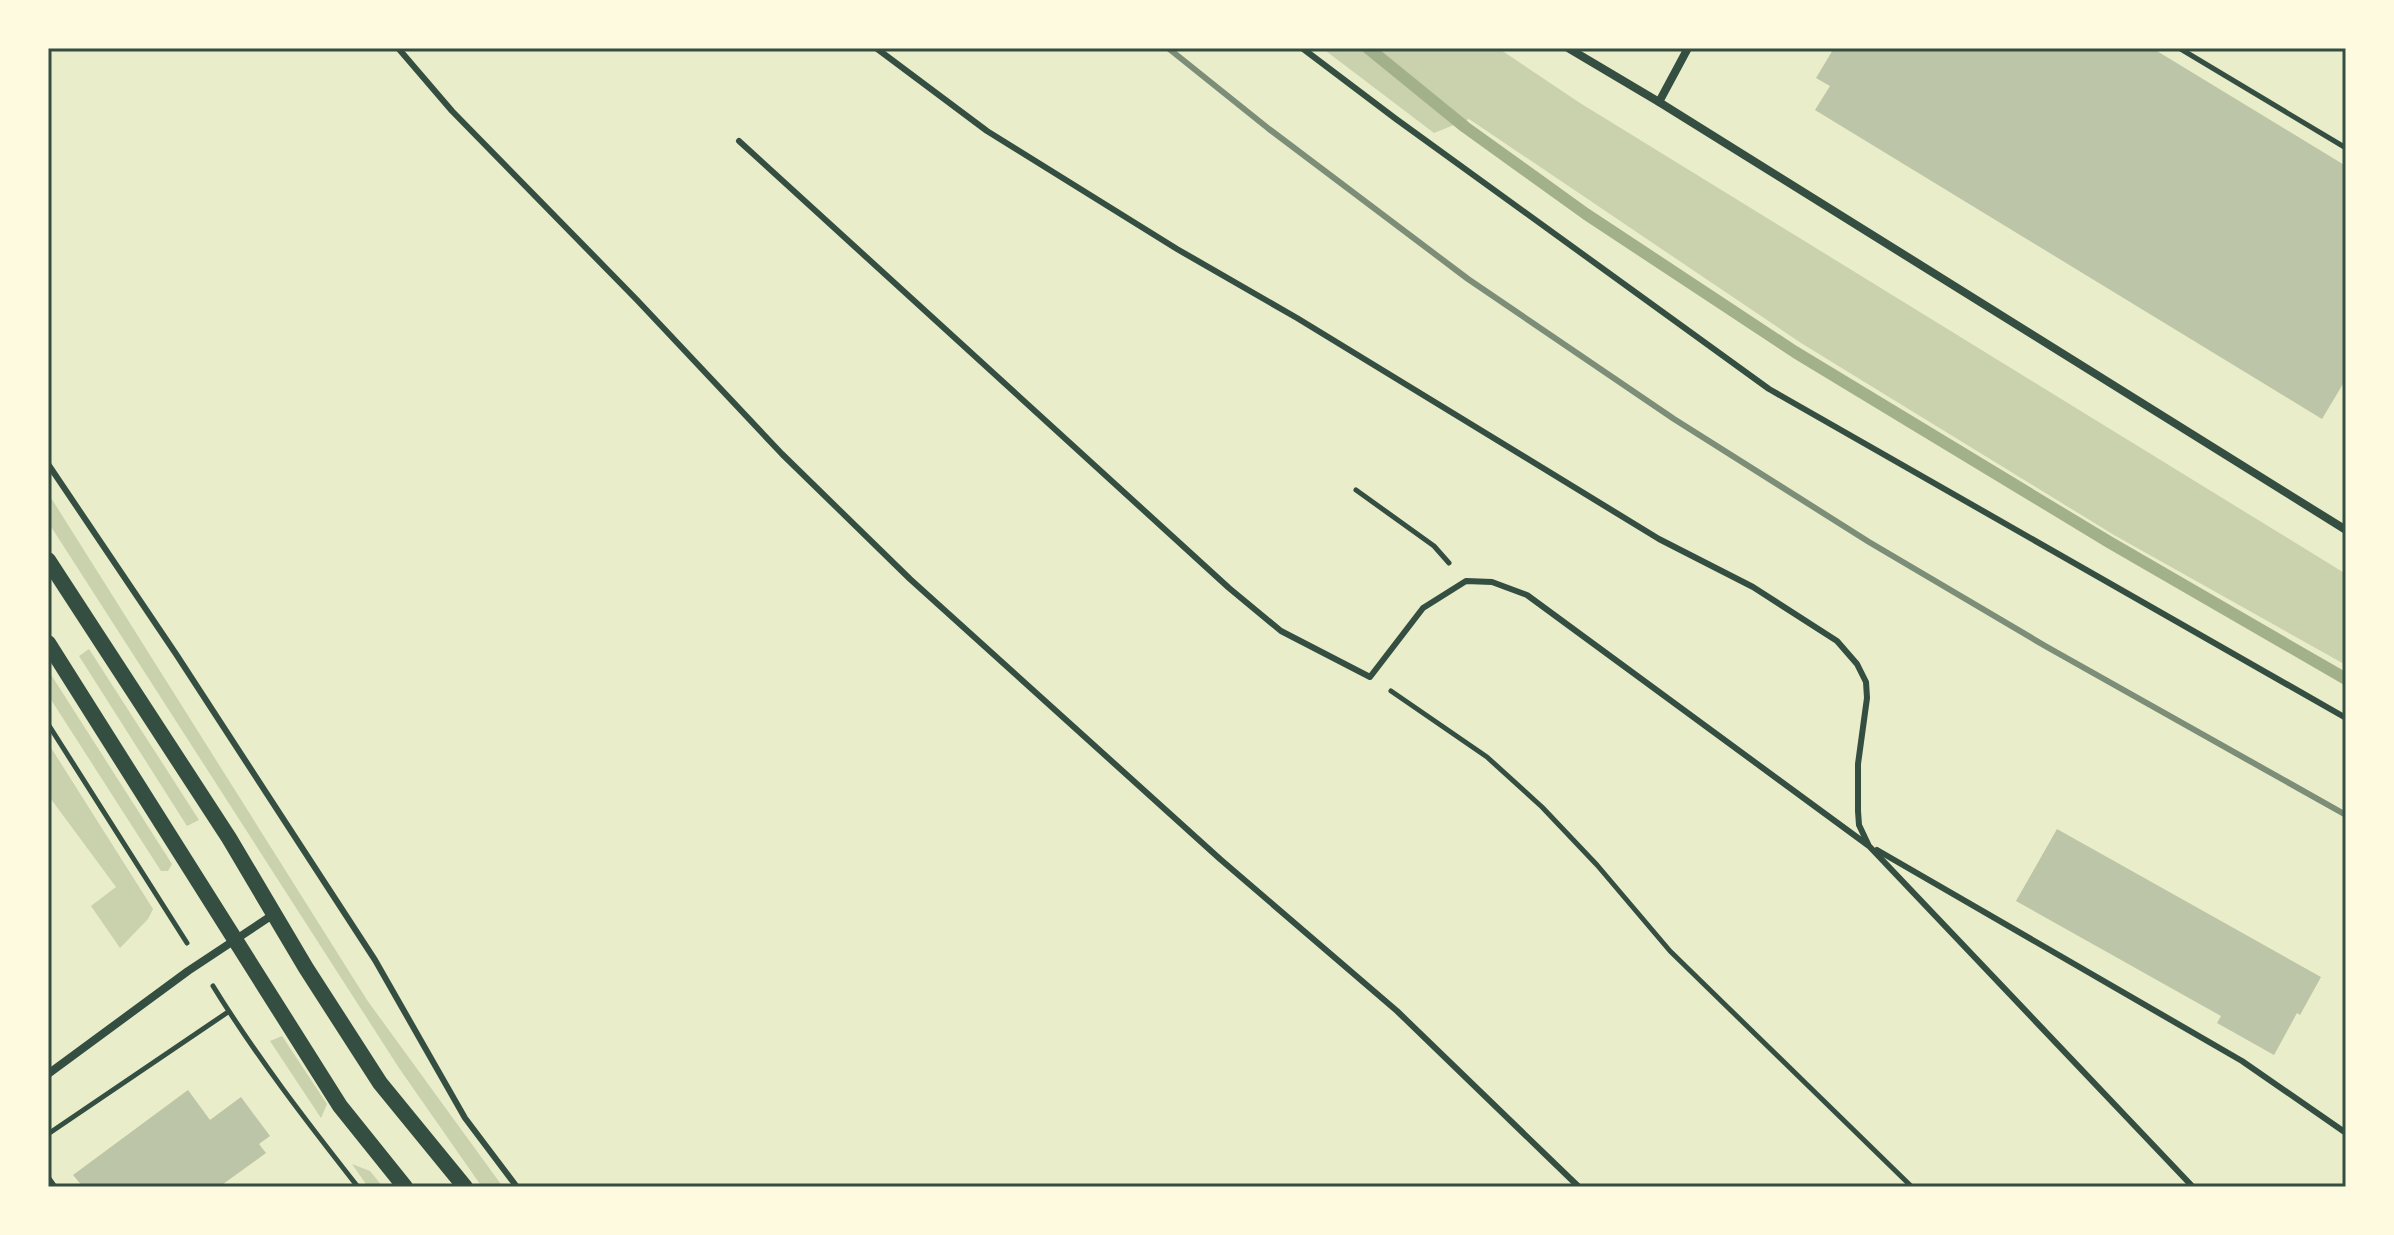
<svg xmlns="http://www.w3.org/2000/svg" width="2394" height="1235" font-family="'Varela Round',sans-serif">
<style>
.green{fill:#cad2ad}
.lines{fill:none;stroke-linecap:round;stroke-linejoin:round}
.stream{stroke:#a3b18a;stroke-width:12}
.building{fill:#bcc5a7}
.path{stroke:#344e41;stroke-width:5}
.service{stroke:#344e41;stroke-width:6}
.minor{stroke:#344e41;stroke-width:8}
.secondary{stroke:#344e41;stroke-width:16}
.rail{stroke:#7c8e77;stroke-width:6}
.neatline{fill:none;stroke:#344e41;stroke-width:3}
</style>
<rect width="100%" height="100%" fill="#e9edc9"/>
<!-- green -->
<g class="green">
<polygon points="1322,48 1498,48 1580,103 2346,574 2346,665 2114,535 1801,343 1469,119 1434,133"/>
<polygon points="48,493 367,1000 503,1187 482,1187 399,1068 48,522"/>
<polygon points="89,649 199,820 187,826 79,656"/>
<polygon points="48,670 172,864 168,871 161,871 48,695"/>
<polygon points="48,743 153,909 148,919 120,948 91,906 116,887 48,795"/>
<polygon points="282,1036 327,1104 321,1118 270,1041"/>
<polygon points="352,1164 370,1171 383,1187 368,1187"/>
</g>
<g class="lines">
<!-- stream -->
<polyline class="stream" points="1368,48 1465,127 1586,214 1795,352 2109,542 2346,679"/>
</g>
<!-- building -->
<g class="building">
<polygon points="1834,48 2152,48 2346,166 2346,379 2322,419 1815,110 1830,86 1816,78"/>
<polygon points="2057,829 2321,977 2300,1015 2297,1013 2274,1055 2217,1023 2221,1016 2016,901"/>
<polygon points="188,1090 210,1120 241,1097 270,1136 259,1144 266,1153 219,1187 83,1187 73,1175"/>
</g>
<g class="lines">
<!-- path -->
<g class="path">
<polyline points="2179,48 2346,148"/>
<polyline points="1356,490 1434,546 1449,563"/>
<polyline points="1391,691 1487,757 1542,807 1597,865 1670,951 1912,1187"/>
<polyline points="48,724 187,943"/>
<path d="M213,986C256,1056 307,1122 358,1187"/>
<polyline points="48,1134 228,1012"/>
<polyline points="48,1177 55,1187"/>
</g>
<!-- service -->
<g class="service">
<polyline points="398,48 452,111 637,300 782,454 910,579 1220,859 1397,1011 1579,1187"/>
<polyline points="876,48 987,131 1177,249 1297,318 1659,539 1753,587 1837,641 1857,664 1866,682 1867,698 1858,764 1858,811 1859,825 1868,844"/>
<polyline points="1302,48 1396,119 1769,389 2346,718"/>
<polyline points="739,141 1229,588 1281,631 1370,677 1423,608 1466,581 1492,582 1527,595 1869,846 2193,1187"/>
<polyline points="48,464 176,654 375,960 465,1118 517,1187"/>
<polyline points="1877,850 2242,1061 2346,1133"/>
</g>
<!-- minor -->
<g class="minor">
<polyline points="1568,48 1659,102 2346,530"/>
<polyline points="1659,102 1688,48"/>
<polyline points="48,1074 188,971 274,914"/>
</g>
<!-- secondary -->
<g class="secondary">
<polyline points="48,560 229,838 306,968 380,1083 465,1187"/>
<polyline points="48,643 340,1106 405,1187"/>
</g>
<!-- rail -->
<polyline class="rail" points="1168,48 1269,129 1468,279 1674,419 1869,542 2047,647 2346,815"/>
</g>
<!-- border -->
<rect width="2394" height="1235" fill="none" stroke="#fefae0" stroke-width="100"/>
<rect x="50" y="50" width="2294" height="1135" class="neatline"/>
</svg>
